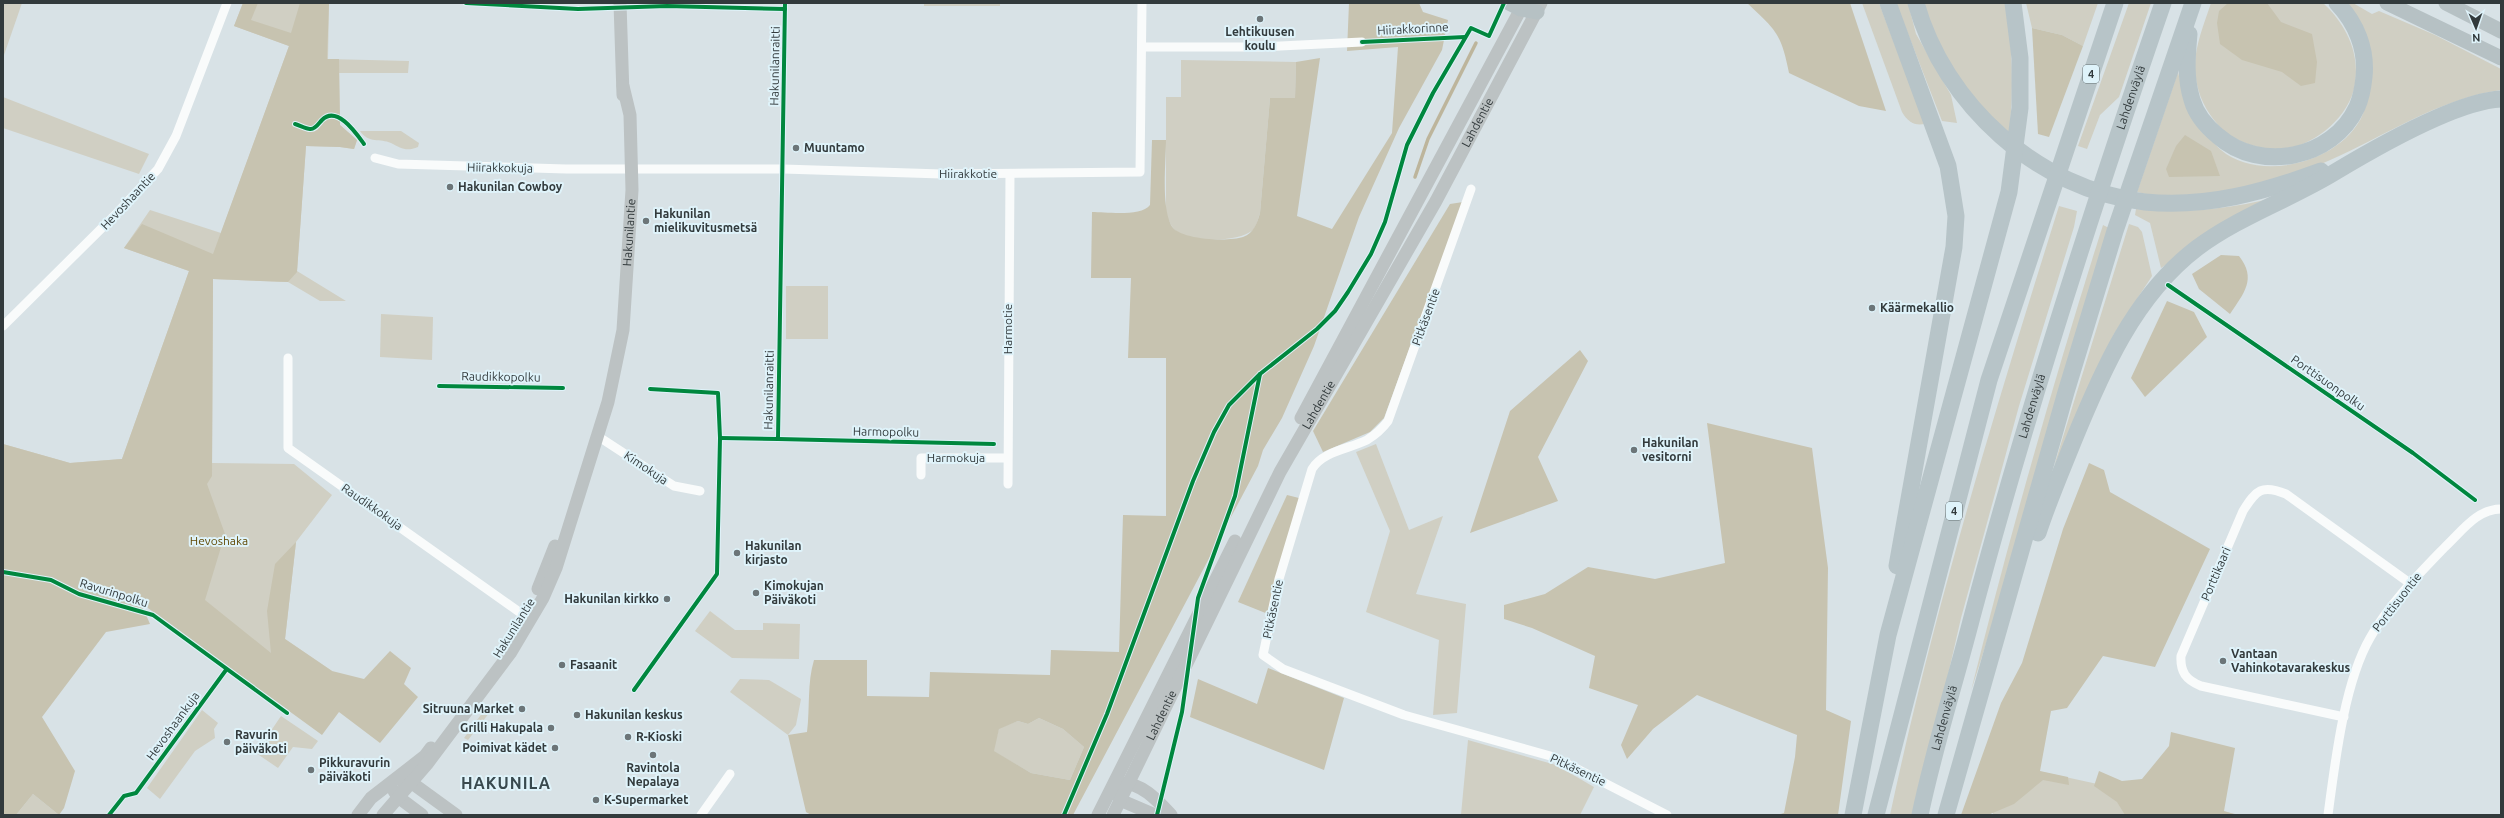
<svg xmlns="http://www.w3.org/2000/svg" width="2504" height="818" font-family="Ubuntu,sans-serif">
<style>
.green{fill:#d0cfc3}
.forest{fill:#c7c3b0;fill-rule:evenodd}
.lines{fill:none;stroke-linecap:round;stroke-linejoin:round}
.stream{stroke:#bdb59c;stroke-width:3.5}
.minor{stroke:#f9fbfb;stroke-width:9}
.secondary{stroke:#bcc2c3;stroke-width:13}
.trunk{stroke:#b6c1c4;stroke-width:15}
.motorway{stroke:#b7c4c8;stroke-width:17}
.cycleway-casing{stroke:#dff3fa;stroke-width:6}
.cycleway{stroke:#00873e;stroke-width:4}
.poi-dot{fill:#6c7578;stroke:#dff3fa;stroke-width:1.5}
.labels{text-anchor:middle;stroke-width:4;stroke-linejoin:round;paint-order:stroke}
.shield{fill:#dff3fa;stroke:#667275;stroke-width:1}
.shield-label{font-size:11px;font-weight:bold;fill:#323a3c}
.street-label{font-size:12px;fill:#323a3c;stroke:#dff3fa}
.poi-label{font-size:12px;font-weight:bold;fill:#323a3c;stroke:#dff3fa;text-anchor:start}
.park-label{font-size:12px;fill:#614a06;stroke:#dff3fa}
.district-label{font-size:16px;font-weight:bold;letter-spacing:1px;fill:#394a4f;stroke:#dff3fa}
</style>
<rect width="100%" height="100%" fill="#d8e2e6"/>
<!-- green -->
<g class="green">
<polygon points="3,3 22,3 3,58"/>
<polygon points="243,3 329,3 328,59 409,61 408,73 339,73 340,125 357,140 354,149 340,147 306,146 297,271 346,301 320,301 288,282 213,279 212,463 294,464 332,495 296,542 285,639 332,671 276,672 3,444 70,463 122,459 189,271 124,248 150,210 221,233 289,46 234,26"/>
<rect x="924" y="3" width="76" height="3"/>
<path d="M1862,3H1879L1925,124C1914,126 1908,122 1902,112Z"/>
<polygon points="1896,3 1908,3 1916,34 1951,95 1957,123 1942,121"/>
<path d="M1923,3H2007C2012,47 2014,91 2009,135L1971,96L1939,45Z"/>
<polygon points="2026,3 2098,3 2083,46 2062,35 2032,28"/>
<polygon points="2129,3 2151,3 2119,97 2100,115 2087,149 2078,146"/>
<path d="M2211,3H2323C2346,24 2360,53 2355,84C2350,116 2317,143 2287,149C2275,151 2262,148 2251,145C2235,140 2224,133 2214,120C2203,106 2196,89 2195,70C2194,48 2204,24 2211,3Z"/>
<path d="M2347,3H2353L2372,14L2379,11L2435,35L2501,69V90C2438,99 2385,136 2328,161C2292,177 2257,187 2218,192C2191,196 2164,199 2137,192L2178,72C2183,96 2203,134 2221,150C2262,185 2350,160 2365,108C2367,99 2349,18 2347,3Z"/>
<path d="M1181,60L1296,62L1295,98H1270L1260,213C1258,218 1257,226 1253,230C1239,242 1197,242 1181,234C1172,230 1170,222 1166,215V97H1181Z"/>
<polygon points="3,97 149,154 139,174 3,128"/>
<path d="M360,131H401L419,143L418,147C406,152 401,148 391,143C380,138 369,144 360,131Z"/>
<path d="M2270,199L2161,268L2150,223L2135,215L2136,209C2182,214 2226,209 2270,199Z"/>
<path d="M2059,206L2077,211L2074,227L2019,406L1961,618L1916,815H1890C1934,609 1996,407 2059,206Z"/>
<polygon points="2129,224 2138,227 2142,232 2152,276 2114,334 2054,466"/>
<path d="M2103,225L2109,228L2001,597L1971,691C2010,534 2054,379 2103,225Z"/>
<rect x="786" y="286" width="42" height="53"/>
<polygon points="381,314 433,317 432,360 380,357"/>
<polygon points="1376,444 1409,530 1443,516 1416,594 1466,604 1457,713 1433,715 1439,640 1366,612 1390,531 1356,452"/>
<polygon points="710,611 735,630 763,630 763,623 800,624 799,659 732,658 695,631"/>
<polygon points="740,679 769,680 801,699 796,725 788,735 730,692"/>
<polygon points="488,705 493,708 468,740 464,738"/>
<polygon points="202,710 218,723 214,729 215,738 195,751 160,799 147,788"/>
<polygon points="281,716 318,741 312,749 293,747 278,768 256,753"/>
<polygon points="1039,718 1063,729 1084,747 1070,780 1031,773 993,751 999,728 1018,721 1028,724"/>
<polygon points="1468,740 1556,765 1594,787 1580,815 1461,815"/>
<polygon points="2019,767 2240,815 1993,814 1993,799"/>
<polygon points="33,794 59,815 16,815"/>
</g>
<!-- forest -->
<g class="forest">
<polygon points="243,3 258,3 251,20 291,33 300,3 329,3 327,59 339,59 340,125 357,140 354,149 340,147 306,146 297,272 288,282 213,279 212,476 207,484 225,534 205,600 271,653 267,611 275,564 296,542 285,639 332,671 364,679 390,651 411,668 404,684 418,697 380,743 339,712 322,735 141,603 150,624 106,632 42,717 75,771 64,808 59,815 33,794 16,815 3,815 3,444 70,463 122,459 189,271 124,248 142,224 213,254 289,46 234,26"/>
<path d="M1349,3H1419L1423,12L1448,20L1442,50L1399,128L1359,217L1314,346L1282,418L1263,450L1258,466L1073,815H811L806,812L788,735L807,732C810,708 807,683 814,660H867V696L929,697L930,672L1050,675L1051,650L1119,652L1123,515L1166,516V358H1128L1131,278H1091L1092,212C1106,212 1141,217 1150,205L1152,140H1166C1166,163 1161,204 1171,225C1178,240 1228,242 1243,237C1254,233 1257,223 1260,213L1270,98H1295L1296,62L1320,58L1297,216L1332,229L1392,133L1398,47L1347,51ZM1039,718L1063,729L1084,747L1070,780L1031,773L994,751L999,729L1018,721L1028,724Z"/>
<path d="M1747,3H1850L1886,111L1859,106L1789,73C1781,33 1776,30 1747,3Z"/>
<polygon points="2228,3 2267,3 2281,22 2312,34 2317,62 2315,83 2301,86 2282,72 2242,60 2220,44 2217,23 2219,11"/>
<polygon points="2032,28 2062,35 2083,46 2049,137 2038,134"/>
<polygon points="2185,135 2211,151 2220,176 2169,177 2166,169 2176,146"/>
<polygon points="1463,202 1384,418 1370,432 1323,452 1313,431 1450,204"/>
<path d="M2221,255L2239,256C2257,279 2244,293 2230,314L2199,289L2192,274Z"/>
<polygon points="2167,301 2194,312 2207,337 2145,397 2131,378"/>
<polygon points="1580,350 1588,361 1538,457 1558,501 1470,533 1510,411"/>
<polygon points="1707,423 1812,448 1828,568 1826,710 1851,721 1838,815 1777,815 1784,813 1795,757 1797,735 1697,695 1653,729 1627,759 1621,745 1638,705 1589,688 1595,656 1532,628 1504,619 1504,605 1545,594 1588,567 1655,579 1725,563"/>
<polygon points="2089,463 2104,470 2110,492 2210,549 2155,667 2103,656 2067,708 2051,711 2040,771 2068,777 2069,785 2043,780 2014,804 1988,815 1961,815 2001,703 2022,663 2063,529"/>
<polygon points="1287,495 1299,498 1268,614 1238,602"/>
<polygon points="1268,668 1344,698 1324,770 1190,717 1198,679 1257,704"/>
<polygon points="2171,732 2235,748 2224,811 2237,815 2125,815 2117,802 2094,786 2099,771 2122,781 2142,779 2169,746"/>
</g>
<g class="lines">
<!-- stream -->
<polyline class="stream" points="1415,177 1428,139 1476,43"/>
<!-- minor -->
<g class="minor">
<polyline points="1142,47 1259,47 1362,42"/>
<polyline points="375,158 398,164 566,169 783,169 942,174 1140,172 1142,3"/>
<path d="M1471,189L1388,421C1382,429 1375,435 1367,440C1349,449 1323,451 1312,469L1279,579L1263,655L1283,669L1404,715L1554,757L1667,815"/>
<polyline points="3,326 115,215 158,169 176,136 227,3"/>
<polyline points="288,358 288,448 529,619"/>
<polyline points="596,435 674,486 700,491"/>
<polyline points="921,475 921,458 1007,458"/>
<polyline points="1008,484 1010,174"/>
<path d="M2344,717L2201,686C2186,680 2180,672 2181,656L2243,511C2256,490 2262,484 2286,494L2411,584"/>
<polyline points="701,815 730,774"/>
<path d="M2328,815C2335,763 2344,683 2370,638C2389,604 2418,575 2445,547C2462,531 2477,509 2501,509"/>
</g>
<!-- secondary -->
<g class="secondary">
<polyline points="620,3 623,95"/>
<polyline points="1301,418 1524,3"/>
<polyline points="538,589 555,546"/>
<path d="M1121,783C1141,782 1158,801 1171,815"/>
<polyline points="404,784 412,783 456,815"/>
<polyline points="394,791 398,797 422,815"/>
<polyline points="1117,793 1120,800 1155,815"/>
<polyline points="358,815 371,798 425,756 431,748"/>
<path id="s1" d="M383,815L427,764L511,652L543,598L556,568L608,402L623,330L632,190L630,115L623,86"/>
<polyline points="1098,815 1235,541"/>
<path id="s2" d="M1113,815L1280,472L1436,201L1541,3"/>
</g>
<!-- trunk -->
<g class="trunk">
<polyline points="1509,3 1521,9 1537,12"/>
<polyline points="2387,3 2501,58"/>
<polyline points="2446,3 2501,31"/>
</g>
<!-- motorway -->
<g class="motorway">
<polyline points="1888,3 1948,166 1956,216 1954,247 1897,566"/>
<path d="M1916,3C1944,104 2038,190 2145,202C2207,208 2264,192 2321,171"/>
<path d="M2189,34C2187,57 2185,78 2192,100C2196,114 2207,127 2218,136C2260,173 2333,159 2357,107C2361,98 2363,87 2364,77C2367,49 2356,23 2337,3"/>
<path d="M2038,533C2048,502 2061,472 2073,442C2102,371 2134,296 2197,248C2238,217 2291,199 2335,172C2375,148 2456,101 2501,99"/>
<polyline points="1853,815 1888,635 2009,192 2020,108 2020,58 2013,3"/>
<polyline points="1876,815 1989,380 2115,3"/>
<path id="s3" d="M1920,815C1934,748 1955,683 1972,617C2027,410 2093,206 2163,3"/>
<polyline points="1946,815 2066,392 2115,231 2193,3"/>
</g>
<!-- cycleway casing -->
<g class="cycleway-casing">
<g id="cycleway">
<polyline points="466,3 578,9 667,6 785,9"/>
<polyline points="1362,42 1465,37"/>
<path d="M295,124C299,125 306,129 310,129C315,130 319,123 322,120C337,105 356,133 364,144"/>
<polyline points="2168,285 2413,453 2475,500"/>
<polyline points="439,386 563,388"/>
<polyline points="720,438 778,439 785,3"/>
<polyline points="778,439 994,444"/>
<polyline points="3,572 51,580 79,594 153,615 287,713"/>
<polyline points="634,690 717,574 720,438 718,393 650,389"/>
<polyline points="109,815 124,796 136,793 226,670"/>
<polyline points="1064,815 1107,714 1193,481 1214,432 1229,405 1260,374 1317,329 1335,311 1348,292 1371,254 1385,222 1407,145 1433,93 1471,28 1489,36 1504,3"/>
<polyline points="1157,815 1182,712 1198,598 1235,496 1260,374"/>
</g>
</g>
<!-- cycleway -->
<use href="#cycleway" class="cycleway"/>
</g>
<!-- markers -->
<g class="poi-dot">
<circle cx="1260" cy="19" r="4"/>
<circle cx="796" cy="148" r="4"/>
<circle cx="450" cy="187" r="4"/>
<circle cx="646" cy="221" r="4"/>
<circle cx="1872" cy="308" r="4"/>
<circle cx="1634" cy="450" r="4"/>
<circle cx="737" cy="553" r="4"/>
<circle cx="756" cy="593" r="4"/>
<circle cx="667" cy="599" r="4"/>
<circle cx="2223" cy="661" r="4"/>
<circle cx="562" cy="665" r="4"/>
<circle cx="522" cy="709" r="4"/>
<circle cx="577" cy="715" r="4"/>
<circle cx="551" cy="728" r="4"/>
<circle cx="628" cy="737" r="4"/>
<circle cx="227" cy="742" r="4"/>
<circle cx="555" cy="748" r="4"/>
<circle cx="653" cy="755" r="4"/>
<circle cx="311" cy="770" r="4"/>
<circle cx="596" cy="800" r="4"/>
</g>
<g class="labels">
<!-- shield labels -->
<g class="shield">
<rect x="2083" y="65" width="16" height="18" rx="3"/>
<rect x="1946" y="502" width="16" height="18" rx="3"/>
</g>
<g class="shield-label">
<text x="2091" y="78">4</text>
<text x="1954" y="515">4</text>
</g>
<!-- street labels -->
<g class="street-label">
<text transform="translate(1413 29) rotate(-3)" y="4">Hiirakkorinne</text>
<text transform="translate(775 66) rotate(-89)" y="4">Hakunilanraitti</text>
<text dy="4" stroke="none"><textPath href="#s3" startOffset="748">Lahdenväylä</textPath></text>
<text dy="4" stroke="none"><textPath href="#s2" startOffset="783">Lahdentie</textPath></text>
<text transform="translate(500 168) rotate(1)" y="4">Hiirakkokuja</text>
<text x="968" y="178">Hiirakkotie</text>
<text transform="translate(128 201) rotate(-47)" y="4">Hevoshaantie</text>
<text dy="4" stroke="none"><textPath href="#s1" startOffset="648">Hakunilantie</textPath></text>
<text transform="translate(1426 317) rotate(-70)" y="4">Pitkäsentie</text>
<text transform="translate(1008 329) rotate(-90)" y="4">Harmotie</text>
<text transform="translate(501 377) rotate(1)" y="4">Raudikkopolku</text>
<text transform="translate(2328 383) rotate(35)" y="4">Porttisuonpolku</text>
<text transform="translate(769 390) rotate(-89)" y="4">Hakunilanraitti</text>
<text dy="4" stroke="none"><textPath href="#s2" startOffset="459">Lahdentie</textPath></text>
<text dy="4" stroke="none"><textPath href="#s3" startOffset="424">Lahdenväylä</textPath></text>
<text transform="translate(886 432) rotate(1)" y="4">Harmopolku</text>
<text x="956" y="462">Harmokuja</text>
<text transform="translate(646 468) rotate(34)" y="4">Kimokuja</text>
<text transform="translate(372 507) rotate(35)" y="4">Raudikkokuja</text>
<text transform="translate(2216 574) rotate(-67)" y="4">Porttikaari</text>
<text transform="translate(114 593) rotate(17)" y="4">Ravurinpolku</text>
<text transform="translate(2397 602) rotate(-52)" y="4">Porttisuontie</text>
<text transform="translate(1273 609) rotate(-78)" y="4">Pitkäsentie</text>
<text transform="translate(514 628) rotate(-58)" y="4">Hakunilantie</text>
<text dy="4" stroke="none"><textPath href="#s2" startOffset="111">Lahdentie</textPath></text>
<text dy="4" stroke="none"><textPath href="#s3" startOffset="100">Lahdenväylä</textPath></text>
<text transform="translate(173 726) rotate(-54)" y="4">Hevoshaankuja</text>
<text transform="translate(1578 770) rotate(25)" y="4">Pitkäsentie</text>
</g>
<!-- poi labels -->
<g class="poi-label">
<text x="1260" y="36" text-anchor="middle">Lehtikuusen<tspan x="1260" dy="14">koulu</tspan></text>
<text x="804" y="152">Muuntamo</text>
<text x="458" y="191">Hakunilan Cowboy</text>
<text x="654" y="218">Hakunilan<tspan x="654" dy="14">mielikuvitusmetsä</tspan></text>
<text x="1880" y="312">Käärmekallio</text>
<text x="1642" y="447">Hakunilan<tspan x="1642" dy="14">vesitorni</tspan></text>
<text x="745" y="550">Hakunilan<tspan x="745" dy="14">kirjasto</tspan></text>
<text x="764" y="590">Kimokujan<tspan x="764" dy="14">Päiväkoti</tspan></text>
<text x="659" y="603" text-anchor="end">Hakunilan kirkko</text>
<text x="2231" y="658">Vantaan<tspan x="2231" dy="14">Vahinkotavarakeskus</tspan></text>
<text x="570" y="669">Fasaanit</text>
<text x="514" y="713" text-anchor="end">Sitruuna Market</text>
<text x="585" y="719">Hakunilan keskus</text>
<text x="543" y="732" text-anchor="end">Grilli Hakupala</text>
<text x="235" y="739">Ravurin<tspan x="235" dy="14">päiväkoti</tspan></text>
<text x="636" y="741">R-Kioski</text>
<text x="547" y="752" text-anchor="end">Poimivat kädet</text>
<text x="319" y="767">Pikkuravurin<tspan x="319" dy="14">päiväkoti</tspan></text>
<text x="653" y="772" text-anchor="middle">Ravintola<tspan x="653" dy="14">Nepalaya</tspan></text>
<text x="604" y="804">K-Supermarket</text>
</g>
<!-- park labels -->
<g class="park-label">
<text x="219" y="545">Hevoshaka</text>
</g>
<!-- district labels -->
<g class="district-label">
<text x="506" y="789">HAKUNILA</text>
</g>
</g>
<!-- border -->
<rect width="2504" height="818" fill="none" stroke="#323a3c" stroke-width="8"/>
<!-- north arrow -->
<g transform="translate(2476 28) rotate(178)" stroke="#dff3fa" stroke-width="3" paint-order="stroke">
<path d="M0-3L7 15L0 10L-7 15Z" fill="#323a3c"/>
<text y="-6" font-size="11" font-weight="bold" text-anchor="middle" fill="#323a3c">N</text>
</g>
</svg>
